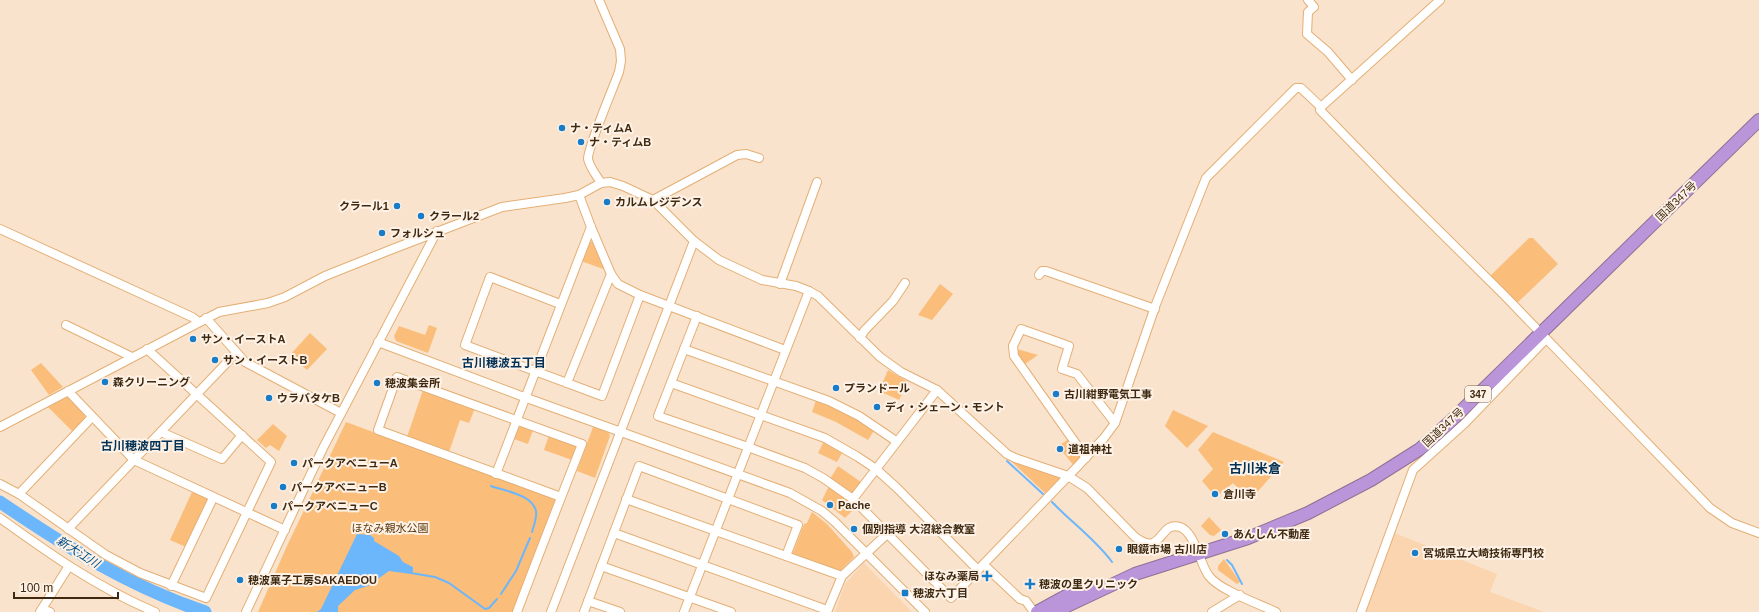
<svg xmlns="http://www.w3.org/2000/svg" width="1759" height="612" font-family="Helvetica,'Noto Sans JP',sans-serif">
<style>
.built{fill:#fad5af}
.green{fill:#fbbe7a}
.water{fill:#6cb6fb}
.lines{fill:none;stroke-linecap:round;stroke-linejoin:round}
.stream{stroke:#6cb6fb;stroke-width:2}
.river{stroke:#6cb6fb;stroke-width:13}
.minor-casing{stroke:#e4af75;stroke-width:10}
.highway-casing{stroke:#8f7094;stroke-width:14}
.minor{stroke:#fff;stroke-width:8}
.highway{stroke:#ba95da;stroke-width:12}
.poi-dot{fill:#197cc7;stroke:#fef2e7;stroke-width:1.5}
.labels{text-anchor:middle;stroke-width:4;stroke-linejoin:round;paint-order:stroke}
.shield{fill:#fef2e7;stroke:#786651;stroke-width:1}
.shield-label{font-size:10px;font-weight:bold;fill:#3f2a11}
.poi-label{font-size:11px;font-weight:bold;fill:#3f2a11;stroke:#fef2e7;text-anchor:start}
.street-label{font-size:11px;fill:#3f2a11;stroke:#fef2e7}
.park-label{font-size:11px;fill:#5a380c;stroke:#fef2e7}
.neighbourhood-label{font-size:12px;font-weight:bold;fill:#033256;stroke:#fef2e7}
.water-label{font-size:12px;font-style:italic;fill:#034f85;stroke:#fef2e7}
.quarter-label{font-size:13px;font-weight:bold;fill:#033256;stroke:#fef2e7}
</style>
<rect width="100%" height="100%" fill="#f9e3cc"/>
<!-- built -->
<g class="built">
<polygon points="1392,532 1497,574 1490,592 1544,612 1364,612"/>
<polygon points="864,563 912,612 835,612 845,584"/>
</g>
<!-- green -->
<g class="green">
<polygon points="1529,238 1533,238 1558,264 1516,304 1489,277"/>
<polygon points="588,242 595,242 606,270 581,261"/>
<polygon points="940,284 953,294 932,320 918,315"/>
<polygon points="429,325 437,328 428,353 396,341 394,336 399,326 425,335"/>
<polygon points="310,333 327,349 307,370 290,355"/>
<polygon points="1017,349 1038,355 1025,364 1018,354"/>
<polygon points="41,363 63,387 49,395 31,370"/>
<polygon points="888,370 908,382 899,400 879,391"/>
<polygon points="423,390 475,408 469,423 460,420 449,452 407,437"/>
<polygon points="64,396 70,398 85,416 84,419 73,432 47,406"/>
<polygon points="816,400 842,410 875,429 868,440 836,422 812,412"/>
<polygon points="1173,410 1208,426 1187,448 1165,426"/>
<polygon points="346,422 556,499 513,612 258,612 286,548"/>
<polygon points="273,424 287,436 279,451 270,445 266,448 257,440"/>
<polygon points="523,426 533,430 528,444 514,439 518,428"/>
<polygon points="593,427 608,432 610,436 595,478 577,471"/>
<polygon points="1213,432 1284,462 1250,500 1233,483 1216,497 1202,481 1213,469 1198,450"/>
<polygon points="549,435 575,445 577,449 572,460 544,450"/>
<polygon points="1069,439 1081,457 1074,466 1058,446"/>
<polygon points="824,441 843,451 837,462 818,453"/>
<polygon points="1011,461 1058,476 1059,479 1045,493"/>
<polygon points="838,466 861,482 854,492 849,492 830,479"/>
<polygon points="829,486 856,507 845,518 822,500"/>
<polygon points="192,492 209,499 186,547 170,540"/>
<polygon points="812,512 827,524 852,552 854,557 839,572 792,555 804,524 807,523"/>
<polygon points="1209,517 1221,530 1214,536 1210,535 1201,526"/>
<polygon points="1224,559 1240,582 1237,584 1218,570 1218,566"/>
</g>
<!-- water -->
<polygon class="water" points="357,534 370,535 374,538 374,541 399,556 403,562 413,567 413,571 411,574 389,571 368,586 355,590 338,606 338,612 317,612 321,609"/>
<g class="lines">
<!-- stream -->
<g class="stream">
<polyline points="1007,461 1043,494"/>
<path d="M491,486C504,491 532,494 536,511C537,518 534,525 532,532"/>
<path d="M1052,502C1072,523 1095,539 1112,562"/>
<polyline points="1227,560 1232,565 1242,584"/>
<polyline points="411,573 435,577 449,583 485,609 489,608 497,599"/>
<polyline points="501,594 516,571 530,538"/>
</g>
<!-- river -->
<path class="river" d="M0,502C66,547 129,586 205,612"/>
<!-- minor casing -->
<g class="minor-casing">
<g id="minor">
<path d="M599,0L620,49L621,61L619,72C614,86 587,149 588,159C590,168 597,176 601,183"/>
<polyline points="1308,0 1314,7 1308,12 1307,34 1328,52 1352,80"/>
<polyline points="1321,107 1320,110 1394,186 1504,295 1710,508 1732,523 1759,533"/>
<polyline points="579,195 591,227 611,274 618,284 640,295 785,350"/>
<polyline points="653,200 737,155 746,154 759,158"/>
<polyline points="0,229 192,317 199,322"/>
<polyline points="1039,275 1042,271 1046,271 1155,309"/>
<polyline points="780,284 817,182"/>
<polyline points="560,304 490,277 465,345 602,396 640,295"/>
<polyline points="697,316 658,416 748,447 805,468 823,478 853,499 951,598 1076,468 1104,438 1115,423 1156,304 1206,178 1296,88 1301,88 1321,107 1440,0"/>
<polyline points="206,318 245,362 341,413"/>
<polyline points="66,325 132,357"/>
<polyline points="860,338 864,331 893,301 905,283"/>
<polyline points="378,342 524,397 790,493 822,511 835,522 925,612"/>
<polyline points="684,349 829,401 859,416 896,441"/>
<polyline points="567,383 611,274"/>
<polyline points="671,383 825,438 858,457 876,469 897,488 978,570"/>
<polyline points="68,391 134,460 285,530"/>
<polyline points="92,417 19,494 106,555 140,573 206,598 271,462 147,349"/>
<path d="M0,427L219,312L268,303L285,297L325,276L390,250L502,207L565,198L579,195L601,183L610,182L623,186L653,200L694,241L719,260L762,280L796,286L809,291L818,296L880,357L901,372L937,390L1007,454L1015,458L1068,476L1087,488L1135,537C1163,558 1159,520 1180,527C1195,532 1200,565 1209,576C1219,590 1259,604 1276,612"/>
<polyline points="161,432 222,459 242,435"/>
<polyline points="1086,458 1014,356 1013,346 1021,329 1069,346 1062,369 1077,374 1115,423"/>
<polyline points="496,474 591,227"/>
<polyline points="0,484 19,494"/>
<polyline points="626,499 842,576"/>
<polyline points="853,499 937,390"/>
<path d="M0,518C50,554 98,588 155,612"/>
<polyline points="68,529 236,353"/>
<polyline points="614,533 827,610"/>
<polyline points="984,565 1020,599 1026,601 1034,612"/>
<polyline points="601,566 731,612"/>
<polyline points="171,586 213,498"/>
<polyline points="588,601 620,612"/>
<polyline points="42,609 50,612"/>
<polyline points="40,612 69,566"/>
<polyline points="246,612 323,448 437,231"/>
<path d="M517,612C538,556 560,500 582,444L397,377L378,430L561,497"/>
<polyline points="551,612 694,241"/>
<polyline points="584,612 639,466 798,525 786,556"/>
<polyline points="684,612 809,291"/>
<polyline points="827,612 842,576 887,534"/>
<polyline points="1212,612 1240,595"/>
<polyline points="1361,612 1413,470 1465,423 1546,339"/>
</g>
</g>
<!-- highway casing -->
<g class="highway-casing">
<g id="highway">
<polyline points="1037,612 1068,595 1088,587"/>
<polyline points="1054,612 1135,574 1248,538 1308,513 1371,480 1420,449 1451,421 1759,120"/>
</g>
</g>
<!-- minor -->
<use href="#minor" class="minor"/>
<!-- highway -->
<use href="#highway" class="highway"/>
</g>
<!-- markers -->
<g class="poi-dot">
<circle cx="562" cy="128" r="4"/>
<circle cx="581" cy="142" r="4"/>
<circle cx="607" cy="202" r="4"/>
<circle cx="397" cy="206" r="4"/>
<circle cx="421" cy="216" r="4"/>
<circle cx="382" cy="233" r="4"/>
<circle cx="193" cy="339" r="4"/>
<circle cx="215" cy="360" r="4"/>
<circle cx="105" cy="382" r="4"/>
<circle cx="377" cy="383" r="4"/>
<circle cx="836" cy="388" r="4"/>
<circle cx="1056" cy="394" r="4"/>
<circle cx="269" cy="398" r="4"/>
<circle cx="877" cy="407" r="4"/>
<circle cx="1060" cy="449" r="4"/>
<circle cx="294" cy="463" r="4"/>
<circle cx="283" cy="487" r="4"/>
<circle cx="1215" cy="494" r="4"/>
<circle cx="830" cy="505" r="4"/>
<circle cx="274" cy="506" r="4"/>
<circle cx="854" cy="529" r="4"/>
<circle cx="1225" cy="534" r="4"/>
<circle cx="1119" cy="549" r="4"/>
<circle cx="1415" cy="553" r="4"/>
<path d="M985 570h4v4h4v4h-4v4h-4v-4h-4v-4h4z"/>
<circle cx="240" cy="580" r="4"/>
<path d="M1028 578h4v4h4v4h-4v4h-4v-4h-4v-4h4z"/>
<rect x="901" y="589" width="8" height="8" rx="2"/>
</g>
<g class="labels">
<!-- shield labels -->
<rect class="shield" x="1465" y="386" width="26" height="16" rx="3"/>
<g class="shield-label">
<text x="1478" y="398">347</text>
</g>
<!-- poi labels -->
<g class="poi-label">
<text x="570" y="132">ナ・ティムA</text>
<text x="589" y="146">ナ・ティムB</text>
<text x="615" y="206">カルムレジデンス</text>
<text x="389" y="210" text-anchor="end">クラール1</text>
<text x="429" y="220">クラール2</text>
<text x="390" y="237">フォルシュ</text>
<text x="201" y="343">サン・イーストA</text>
<text x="223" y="364">サン・イーストB</text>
<text x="113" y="386">森クリーニング</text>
<text x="385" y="387">穂波集会所</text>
<text x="844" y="392">プランドール</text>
<text x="1064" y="398">古川紺野電気工事</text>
<text x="277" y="402">ウラバタケB</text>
<text x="885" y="411">ディ・シェーン・モント</text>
<text x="1068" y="453">道祖神社</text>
<text x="302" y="467">パークアベニューA</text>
<text x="291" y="491">パークアベニューB</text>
<text x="1223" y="498">倉川寺</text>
<text x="838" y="509">Pache</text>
<text x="282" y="510">パークアベニューC</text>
<text x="862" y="533">個別指導 大沼総合教室</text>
<text x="1233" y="538">あんしん不動産</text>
<text x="1127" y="553">眼鏡市場 古川店</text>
<text x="1423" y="557">宮城県立大崎技術専門校</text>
<text x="979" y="580" text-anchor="end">ほなみ薬局</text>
<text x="248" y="584">穂波菓子工房SAKAEDOU</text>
<text x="1039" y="588">穂波の里クリニック</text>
<text x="913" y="597">穂波六丁目</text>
</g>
<!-- street labels -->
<g class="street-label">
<text transform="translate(1676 201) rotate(-44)" y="4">国道347号</text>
<text transform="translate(1443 427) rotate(-43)" y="4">国道347号</text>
</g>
<!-- park labels -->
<g class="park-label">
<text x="390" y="532">ほなみ親水公園</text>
</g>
<!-- neighbourhood labels -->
<g class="neighbourhood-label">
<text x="504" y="367">古川穂波五丁目</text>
<text x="143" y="450">古川穂波四丁目</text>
</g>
<!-- water labels -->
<g class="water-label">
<text transform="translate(78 552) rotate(32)" y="4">新大江川</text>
</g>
<!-- quarter labels -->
<g class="quarter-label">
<text x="1255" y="473">古川米倉</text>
</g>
</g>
<!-- scale -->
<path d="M14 592v6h104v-6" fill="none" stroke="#3f2a11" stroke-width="2"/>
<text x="20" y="592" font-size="12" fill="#3f2a11" stroke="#fef2e7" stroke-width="3" paint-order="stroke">100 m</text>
</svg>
